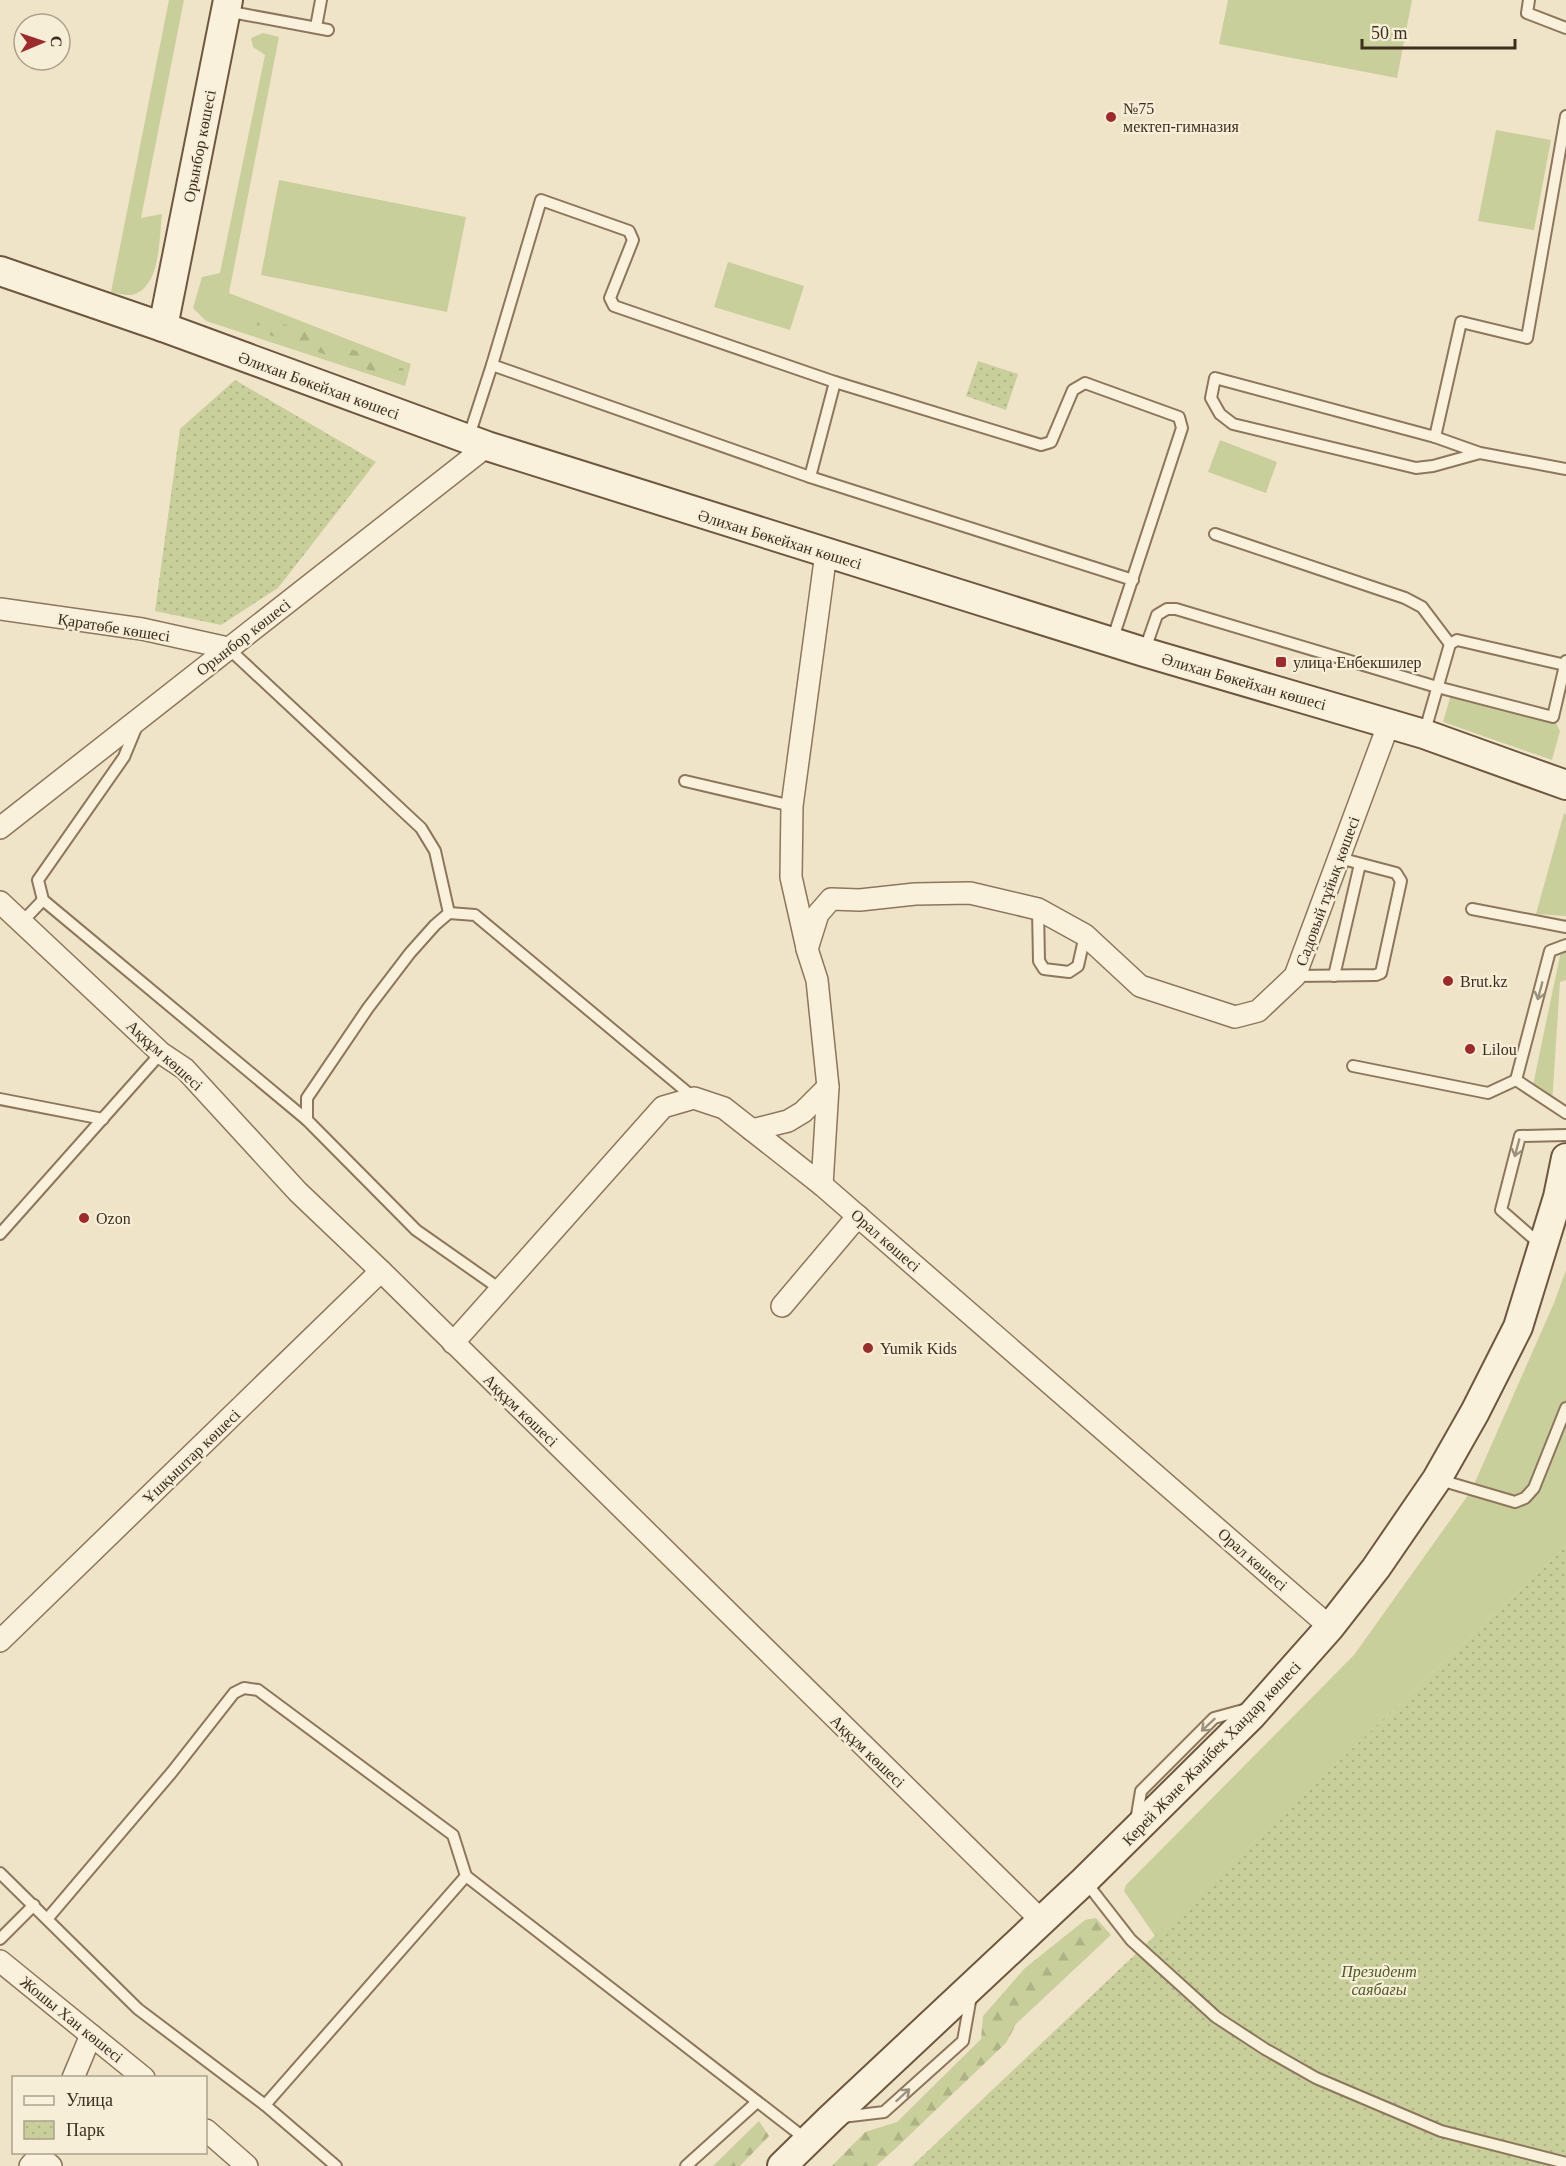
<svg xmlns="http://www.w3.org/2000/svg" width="1566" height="2166" font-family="Georgia,serif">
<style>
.green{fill:#c9cf9b}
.forest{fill:url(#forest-firs)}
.park{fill:url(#park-dots)}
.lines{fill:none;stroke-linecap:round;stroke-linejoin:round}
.lane-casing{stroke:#8d765c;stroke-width:14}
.street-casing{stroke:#8d765c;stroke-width:24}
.secondary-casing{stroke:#6f573f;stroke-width:32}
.lane{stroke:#faf1dc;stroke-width:10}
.street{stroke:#faf1dc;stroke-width:21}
.secondary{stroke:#faf1dc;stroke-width:28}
.oneway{stroke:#9c907e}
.poi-dot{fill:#9e2a2b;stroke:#f7eed8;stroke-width:2}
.labels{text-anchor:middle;stroke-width:4.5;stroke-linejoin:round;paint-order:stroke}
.poi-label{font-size:16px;fill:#3d2e20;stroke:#f7eed8;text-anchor:start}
.street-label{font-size:16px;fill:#3d2e20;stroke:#f7eed8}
.park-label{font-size:16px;font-style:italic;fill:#4d5a26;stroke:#f7eed8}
</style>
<defs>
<pattern id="forest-firs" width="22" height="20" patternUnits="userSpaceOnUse" patternTransform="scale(1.5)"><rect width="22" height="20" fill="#c9cf9b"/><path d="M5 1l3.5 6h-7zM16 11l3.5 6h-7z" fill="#aeb285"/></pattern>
<pattern id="park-dots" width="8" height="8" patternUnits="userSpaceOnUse" patternTransform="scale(1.5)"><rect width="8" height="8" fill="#c9cf9b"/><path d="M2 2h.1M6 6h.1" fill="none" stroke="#aeb285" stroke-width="1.8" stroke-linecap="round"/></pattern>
</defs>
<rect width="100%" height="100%" fill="#f0e4c8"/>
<!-- green -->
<g class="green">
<path d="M169,0H184L141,218L162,214C159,238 161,291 130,295C124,295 117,293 111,292Z"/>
<polygon points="1228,0 1412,0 1397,78 1219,44"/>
<polygon points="263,33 279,37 229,293 411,364 405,386 206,321 193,308 202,277 220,273 265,55 253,47 251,38"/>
<polygon points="1496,130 1551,140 1534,230 1478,221"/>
<polygon points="279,180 466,217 447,312 261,275"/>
<polygon points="728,262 804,286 790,330 714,307"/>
<polygon points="1220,440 1277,462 1266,493 1208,472"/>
<polygon points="1452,691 1553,717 1560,731 1552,760 1443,722"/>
<polygon points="1564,813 1566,815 1566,916 1536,914"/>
<polygon points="1566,945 1566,980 1560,982 1552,1104 1532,1090 1562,946"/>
<polygon points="1566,1270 1566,1546 1155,1936 1124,1891 1126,1885 1354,1655 1471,1491 1554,1303"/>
</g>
<!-- forest -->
<g class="forest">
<polygon points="260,315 404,369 398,380 255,330"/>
<polygon points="1096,1918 1111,1935 1016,2024 1006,2043 895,2149 876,2166 832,2166 865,2132 897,2122 981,2039 983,2016 1025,1968 1085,1920"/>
<polygon points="759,2121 769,2136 740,2166 713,2166"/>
</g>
<!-- park -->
<g class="park">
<polygon points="978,361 1018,374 1006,410 966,396"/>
<polygon points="235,380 376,462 278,588 221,625 155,611 180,429"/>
<polygon points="1566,1546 1566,2166 912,2166"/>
</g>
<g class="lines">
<!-- lane casing -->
<g class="lane-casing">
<g id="lane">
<polyline points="1529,0 1527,13 1566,28"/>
<polyline points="226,11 328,30"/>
<polyline points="316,27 321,0"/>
<polyline points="1435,437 1461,322 1527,338 1566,116"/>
<polyline points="468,439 492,365"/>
<polyline points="1480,453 1433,466 1416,468 1233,424 1220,414 1211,398 1215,378 1435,437 1480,453 1566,469"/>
<polyline points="810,477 835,382"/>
<polyline points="1215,534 1405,598 1422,607 1450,644"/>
<polyline points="1112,641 1182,428 1179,417 1085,383 1073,390 1051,442 1041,445 835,382 614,306 610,298 633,240 629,231 541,200 492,365 810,477 1133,580"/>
<polyline points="228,648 421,828 435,851 449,913"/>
<polyline points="1144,652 1157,615 1167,609 1176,609 1437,687 1553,717 1566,661"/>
<polyline points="136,728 124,757 38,880 43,900 307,1120"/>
<polyline points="1424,734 1450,644 1457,640 1565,665"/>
<polyline points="685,781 792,806"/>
<polyline points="1038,909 1039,961 1044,969 1069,972 1078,966 1085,935"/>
<polyline points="1472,909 1566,927"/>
<polyline points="22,922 43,900"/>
<polyline points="1566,945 1550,951 1516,1080 1566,1113"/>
<polyline points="1295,976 1376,975 1381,973 1401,881 1396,873 1339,858"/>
<polyline points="1334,976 1360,864"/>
<polyline points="1353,1066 1488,1093 1516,1080"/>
<polyline points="0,1099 103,1119"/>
<polyline points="0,1234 161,1053"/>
<polyline points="1541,1245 1501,1210 1520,1136 1566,1135"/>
<polyline points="500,1289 416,1230 307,1120 307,1098 368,1008 410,953 435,925 449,913 475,915 693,1097"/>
<polyline points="1440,1480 1515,1502 1525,1498 1534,1488 1566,1408"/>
<polyline points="1136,1821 1141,1791 1214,1718 1247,1709"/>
<polyline points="0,1873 138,2009 265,2105 466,1876 807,2140"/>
<polyline points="1085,1881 1131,1940 1216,2017 1265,2049 1316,2078 1441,2131 1566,2163"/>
<polyline points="48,1918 172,1772 234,1693 244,1688 258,1690 453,1835 466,1876"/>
<polyline points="0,1939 34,1905"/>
<polyline points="265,2105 336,2166"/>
<polyline points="842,2117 884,2112 963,2041 971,1996"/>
<polyline points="686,2166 757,2102"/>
</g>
</g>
<!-- street casing -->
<g class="street-casing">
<g id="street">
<polyline points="0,609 142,629 228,648"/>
<path d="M0,828C163,702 324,573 487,446"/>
<polyline points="0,902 161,1053 185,1069 298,1192 381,1271 1042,1921"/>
<polyline points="807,948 791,877 792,806 826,553"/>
<polyline points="752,1130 788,1121 803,1112 828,1087"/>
<polyline points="822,1185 828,1087 817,980 807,949 818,914 831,899 860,900 915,894 970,893 1038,909 1085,935 1140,986 1235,1017 1258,1011 1295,976 1389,723"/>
<polyline points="782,1306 858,1216"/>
<polyline points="453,1343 663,1107 694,1098 724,1108 822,1185 1330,1627"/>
<polyline points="0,1641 381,1271"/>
<polyline points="0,1961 144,2078"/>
<polyline points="73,2078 91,2035"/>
<polyline points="206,2130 247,2166"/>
<polyline points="30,2166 39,2156 51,2166"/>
</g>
</g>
<!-- secondary casing -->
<g class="secondary-casing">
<g id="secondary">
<polyline points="0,271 163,327 487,446 1144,652 1424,734 1566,785"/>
<polyline points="163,327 228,0"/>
<polyline points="782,2166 830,2119 1084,1881 1252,1715 1330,1627 1376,1568 1437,1479 1475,1412 1518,1327 1558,1197 1566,1158"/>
</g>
</g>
<!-- lane -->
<use href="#lane" class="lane"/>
<!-- street -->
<use href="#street" class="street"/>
<!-- secondary -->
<use href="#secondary" class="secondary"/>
</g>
<!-- one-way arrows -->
<defs><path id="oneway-shaft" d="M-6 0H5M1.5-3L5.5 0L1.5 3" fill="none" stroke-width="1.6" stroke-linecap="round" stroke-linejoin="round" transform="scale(1.5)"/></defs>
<g class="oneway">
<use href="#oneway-shaft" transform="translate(1540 991) rotate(105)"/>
<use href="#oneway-shaft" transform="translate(1517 1148) rotate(105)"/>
<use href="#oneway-shaft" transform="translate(1208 1725) rotate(137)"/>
<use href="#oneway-shaft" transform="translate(903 2095) rotate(-42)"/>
</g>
<!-- markers -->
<g class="poi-dot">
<circle cx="1111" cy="117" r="6"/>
<rect x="1275" y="656" width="12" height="12" rx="3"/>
<circle cx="1448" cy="981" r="6"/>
<circle cx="1470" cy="1049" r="6"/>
<circle cx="84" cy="1218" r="6"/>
<circle cx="868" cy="1348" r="6"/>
</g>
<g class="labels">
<!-- poi labels -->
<g class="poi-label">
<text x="1123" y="114">№75<tspan x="1123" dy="18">мектеп-гимназия</tspan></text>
<text x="1293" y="668">улица Енбекшилер</text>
<text x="1460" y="987">Brut.kz</text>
<text x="1482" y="1055">Lilou</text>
<text x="96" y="1224">Ozon</text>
<text x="880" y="1354">Yumik Kids</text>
</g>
<!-- street labels -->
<g class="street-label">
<text transform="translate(199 146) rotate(-79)" y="6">Орынбор көшесі</text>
<text transform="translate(319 385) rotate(20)" y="6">Әлихан Бөкейхан көшесі</text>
<text transform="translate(780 539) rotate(17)" y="6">Әлихан Бөкейхан көшесі</text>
<text transform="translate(114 627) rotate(9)" y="6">Қаратөбе көшесі</text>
<text transform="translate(243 637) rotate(-38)" y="6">Орынбор көшесі</text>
<text transform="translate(1244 681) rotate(16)" y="6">Әлихан Бөкейхан көшесі</text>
<text transform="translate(1327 891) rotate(-70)" y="6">Садовый тұйық көшесі</text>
<text transform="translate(165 1055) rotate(42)" y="6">Аққұм көшесі</text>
<text transform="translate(886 1240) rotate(41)" y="6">Орал көшесі</text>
<text transform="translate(521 1410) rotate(44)" y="6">Аққұм көшесі</text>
<text transform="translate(191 1456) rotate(-44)" y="6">Ұшқыштар көшесі</text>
<text transform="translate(1253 1559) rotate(41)" y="6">Орал көшесі</text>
<text transform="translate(868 1751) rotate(44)" y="6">Аққұм көшесі</text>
<text transform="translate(1211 1753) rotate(-46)" y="6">Керей Және Жәнібек Хандар көшесі</text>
<text transform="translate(72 2019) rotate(39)" y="6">Жошы Хан көшесі</text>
</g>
<!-- park labels -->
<g class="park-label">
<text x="1379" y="1977">Президент<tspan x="1379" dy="18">саябағы</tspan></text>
</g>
</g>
<!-- legend -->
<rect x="12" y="2076" width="195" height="78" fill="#f7eed8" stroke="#ada18e" stroke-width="1.5"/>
<rect x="24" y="2096" width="30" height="9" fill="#faf1dc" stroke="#ada18e" stroke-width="1.5"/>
<text x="66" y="2106" font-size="18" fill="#3d2e20">Улица</text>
<rect x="24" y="2121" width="30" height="18" fill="url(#park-dots)" stroke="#ada18e" stroke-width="1.5"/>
<text x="66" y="2136" font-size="18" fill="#3d2e20">Парк</text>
<!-- north arrow -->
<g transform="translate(42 42) rotate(88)"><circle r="28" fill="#f7eed8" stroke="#ada18e" stroke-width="1.5"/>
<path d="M0-4.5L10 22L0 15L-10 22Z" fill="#9e2a2b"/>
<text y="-9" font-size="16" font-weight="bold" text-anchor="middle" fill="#3d2e20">С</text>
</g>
<!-- scale -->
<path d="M1362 39v9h153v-9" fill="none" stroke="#3d2e20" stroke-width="3"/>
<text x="1371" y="39" font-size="18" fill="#3d2e20" stroke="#f7eed8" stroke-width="4.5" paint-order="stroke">50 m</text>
</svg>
